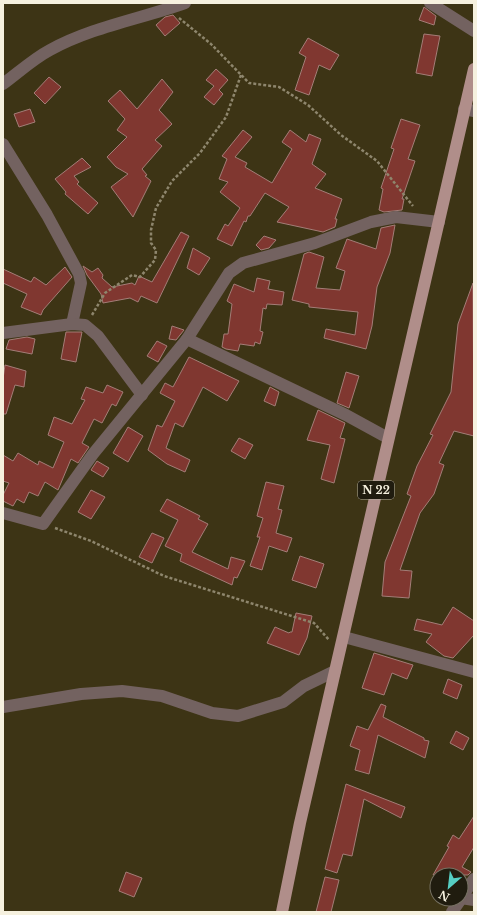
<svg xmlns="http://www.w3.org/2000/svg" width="477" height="915" font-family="'Libre Baskerville',serif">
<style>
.building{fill:#803730;stroke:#a37d77}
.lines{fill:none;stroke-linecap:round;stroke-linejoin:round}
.path{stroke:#8e866d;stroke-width:2.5;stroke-dasharray:3 2;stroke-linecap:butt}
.street{stroke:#736260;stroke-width:12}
.primary{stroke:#b08e8a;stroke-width:12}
.labels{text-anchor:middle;stroke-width:3;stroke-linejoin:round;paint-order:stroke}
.shield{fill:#201c0f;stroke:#b6b1a1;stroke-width:1}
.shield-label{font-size:11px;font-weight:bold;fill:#f6f1df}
</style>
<rect width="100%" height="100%" fill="#3d3415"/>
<!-- building -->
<g class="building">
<polygon points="424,7 436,16 434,25 419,20"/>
<polygon points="173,15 180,23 165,36 156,25 165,17"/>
<polygon points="424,34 440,36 432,76 416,73"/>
<polygon points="308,38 339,55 330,70 319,65 309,95 295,90 306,57 299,53"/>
<polygon points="216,69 228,80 219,90 223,94 214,105 204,97 214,86 206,80"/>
<polygon points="49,77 61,87 45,104 34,93"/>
<polygon points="162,79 173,92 159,110 172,124 155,140 162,146 142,169 147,175 145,176 151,181 133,217 111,187 128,174 116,167 107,157 127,137 117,130 125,119 108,101 120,90 137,109"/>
<polygon points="30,109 35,122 19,127 14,114"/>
<polygon points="401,119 420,125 408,159 415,161 402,199 404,199 402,210 384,212 379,210 383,189 381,188 394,149 391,148"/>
<polygon points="243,130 252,137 235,157 247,163 245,167 272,183 292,149 282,142 290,130 306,142 309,134 321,139 312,164 326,174 315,188 342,199 335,219 337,219 335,227 323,232 277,222 289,207 265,193 250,216 248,216 246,222 244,221 232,246 217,239 225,224 228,226 240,208 220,192 228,182 219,179 227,159 222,156"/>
<polygon points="82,158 91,167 74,176 79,182 77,184 98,203 88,214 65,194 66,192 55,179"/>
<polygon points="395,225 390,253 377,287 372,326 366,349 324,338 326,329 355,335 358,312 309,307 309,304 292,300 304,254 309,252 324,257 316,288 340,290 345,271 336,268 347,239 376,249 381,228"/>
<polygon points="181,232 189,236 157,303 141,296 138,302 130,298 103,303 101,294 87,275 83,266 92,272 98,268 103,275 102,278 112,287 132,283 135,285 139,276 152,282"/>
<polygon points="264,236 276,240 269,248 261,250 256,245"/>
<polygon points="193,248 210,258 199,275 187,268"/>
<polygon points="65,267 72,277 43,310 41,315 21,307 27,294 3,283 3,269 31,282 34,277 46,285"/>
<polygon points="257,278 270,281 268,289 284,292 282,305 267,304 266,309 263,308 260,331 263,332 260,344 255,342 254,346 240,344 238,351 226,349 222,347 224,334 228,334 232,304 227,301 234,284 254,292"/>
<polygon points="473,283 474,436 454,431 439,463 444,465 434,494 420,513 400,570 412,571 409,598 382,596 385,562 411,496 407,494 417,466 433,435 430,434 451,392 458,324"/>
<polygon points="172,326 184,330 176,340 169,339"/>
<polygon points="66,332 82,332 76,362 61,359"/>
<polygon points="27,337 35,339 32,354 6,349 9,340"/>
<polygon points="157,341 167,346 158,362 147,356"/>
<polygon points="189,357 239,381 227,401 203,387 183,427 175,423 166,448 190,460 185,472 167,464 148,450 157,425 162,427 175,401 160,393 165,383 173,387"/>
<polygon points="5,365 26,371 24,387 15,385 6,414 3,414 3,379"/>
<polygon points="346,372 359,376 349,408 337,403"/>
<polygon points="107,385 123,392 116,406 112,404 102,423 94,419 82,443 89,447 78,463 71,459 58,490 45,482 38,496 29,492 24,503 17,499 13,506 3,501 3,495 9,483 3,481 3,455 13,461 18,453 38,465 39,461 53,468 64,442 48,435 54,417 72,424 85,400 81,399 86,387 103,393"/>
<polygon points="270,387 279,392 275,406 264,401"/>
<polygon points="318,410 345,423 340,438 345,439 334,483 321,479 330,445 307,440"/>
<polygon points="128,427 143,436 128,462 113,453"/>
<polygon points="239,438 253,445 245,459 231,451"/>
<polygon points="97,461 109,468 103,477 91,470"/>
<polygon points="266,482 284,486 278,509 282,510 276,533 292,538 287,552 269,546 262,570 250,566 260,537 257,537 263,518 257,516"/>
<polygon points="91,490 105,497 91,519 78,512"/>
<polygon points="167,499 200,516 198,519 208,524 192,552 228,569 231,557 245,561 237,578 234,577 232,585 180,561 182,554 165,546 178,520 160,511"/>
<polygon points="152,533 164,538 152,563 139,557"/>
<polygon points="300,556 324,564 316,588 292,580"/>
<polygon points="453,607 474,621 474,635 453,658 444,656 426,642 432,634 414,630 417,619 442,625"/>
<polygon points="296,613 312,616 307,638 299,655 267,643 275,627 289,633 290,632 292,632"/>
<polygon points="374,653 413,665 407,679 392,673 384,695 362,688"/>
<polygon points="448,679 462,685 457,699 443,693"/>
<polygon points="381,704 386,706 383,717 424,738 424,740 429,741 425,758 378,735 369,774 355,770 360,750 350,746 357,726 368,730"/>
<polygon points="456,731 469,738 463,750 450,743"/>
<polygon points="346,784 405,807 401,818 364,799 352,856 343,854 337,873 325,869"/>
<polygon points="474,816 474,847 462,867 471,872 468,875 433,875 449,847 447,846 453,835 459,839"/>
<polygon points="126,872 142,878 134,897 119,891"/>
<polygon points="325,877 339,880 331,912 316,912"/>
</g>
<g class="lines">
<!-- path -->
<g class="path">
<polyline points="179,18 211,44 249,83 279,87 308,105 341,135 377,161 413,206"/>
<polyline points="92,315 105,293 132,275 140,277 155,260 156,250 151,243 151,230 156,208 172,181 200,153 226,117 241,75"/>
<polyline points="55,528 91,541 164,576 314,623 329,640"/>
</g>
<!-- street -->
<g class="street">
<polyline points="430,3 474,31"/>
<path d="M3,84C18,73 33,59 50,50C92,27 140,19 185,3"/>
<polyline points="464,109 474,111"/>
<polyline points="3,144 47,215 79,274 81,283 72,324"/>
<polyline points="3,333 72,324 85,325 98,336 142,395"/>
<polyline points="187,339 229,273 243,263 315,243 371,222 396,217 439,222"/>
<polyline points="3,513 43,524 93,454 187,339 346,415 388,438"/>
<polyline points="344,637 474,672"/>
<polyline points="3,707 81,694 122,691 162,696 212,713 238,716 283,702 304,686 335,671"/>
<polyline points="461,898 474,879"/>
<polyline points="461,898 474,900"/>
<polyline points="452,912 461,899"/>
</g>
<!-- primary -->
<polyline class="primary" points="282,912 300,823 474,69"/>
</g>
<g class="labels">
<!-- shield labels -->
<rect class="shield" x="358" y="481" width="36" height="18" rx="3"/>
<g class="shield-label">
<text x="376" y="494">N 22</text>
</g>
</g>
<!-- border -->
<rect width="477" height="915" fill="none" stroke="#f6f1df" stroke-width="8"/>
<!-- north arrow -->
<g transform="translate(449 887) rotate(208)"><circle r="19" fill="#201c0f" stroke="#767162"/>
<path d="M0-3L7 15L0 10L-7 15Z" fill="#56cec3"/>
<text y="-6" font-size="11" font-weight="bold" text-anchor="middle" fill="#f6f1df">N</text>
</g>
</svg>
